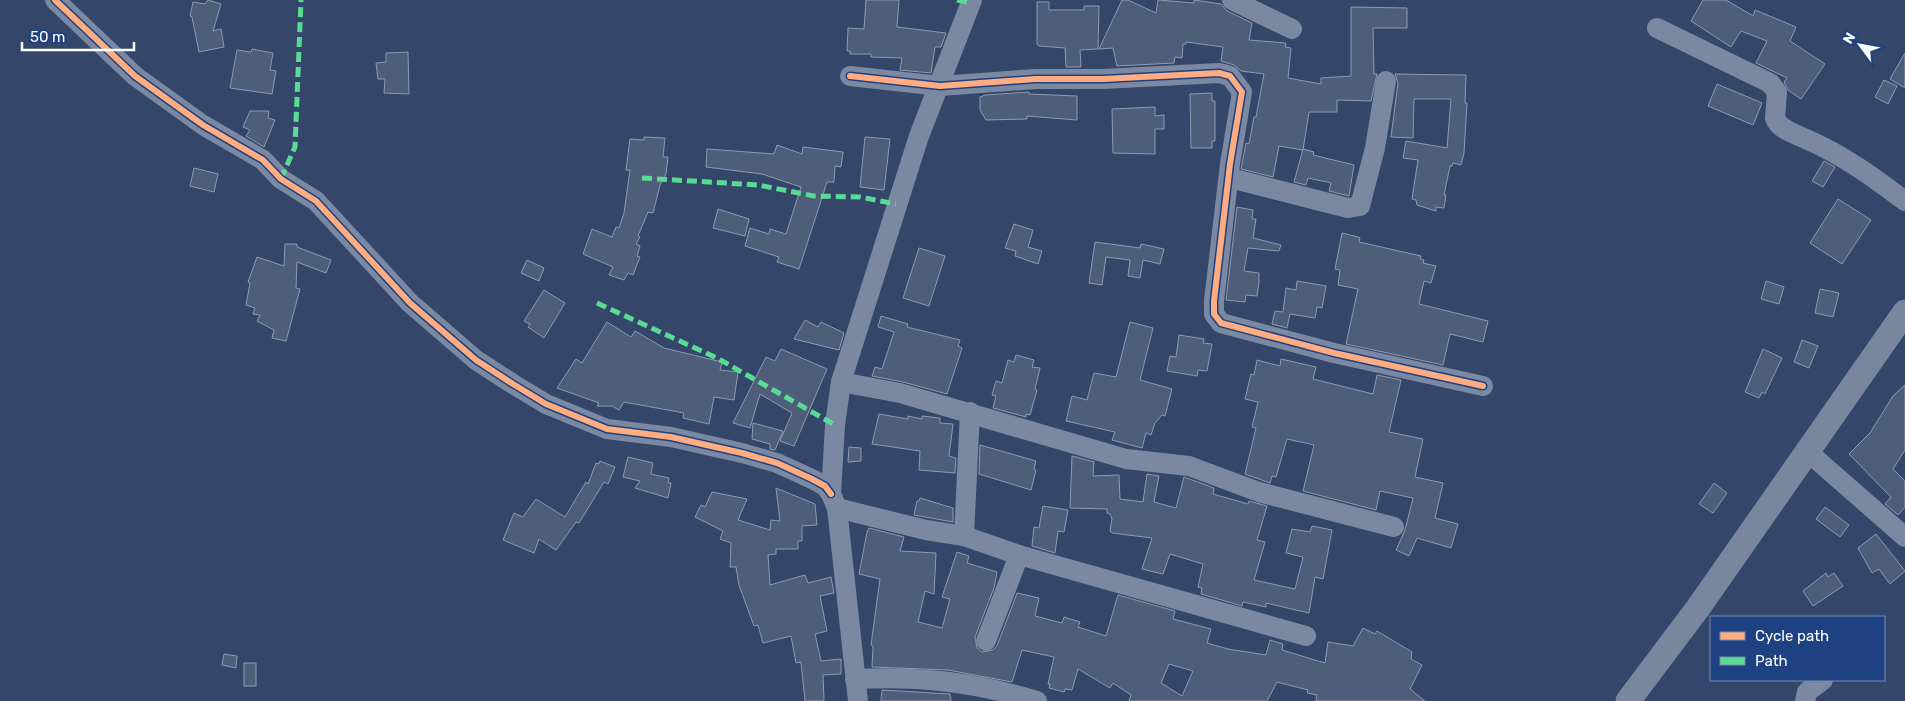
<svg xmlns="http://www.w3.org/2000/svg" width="1905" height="701" font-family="Rubik,sans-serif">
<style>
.building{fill:#4e5e7a;stroke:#8e9aaf;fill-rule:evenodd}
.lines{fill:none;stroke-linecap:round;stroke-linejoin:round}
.minor{stroke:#7a88a1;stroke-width:20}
.major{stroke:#79879e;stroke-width:25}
.quiet{stroke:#5adb95;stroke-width:5;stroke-dasharray:10 5;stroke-linecap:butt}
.cycleway-casing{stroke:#1e4181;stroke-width:9}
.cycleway{stroke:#ffac80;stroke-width:6}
</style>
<rect width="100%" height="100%" fill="#34476b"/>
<!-- building -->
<g class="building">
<polygon points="208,0 221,4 213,31 221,29 224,47 199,52 192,17 190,16 193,2 205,4"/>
<polygon points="866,0 899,0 897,27 946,33 941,47 935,47 931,73 900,70 902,58 871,57 871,54 850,54 850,51 847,51 848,28 864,29"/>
<polygon points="1122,0 1128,0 1156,13 1158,0 1194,3 1194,0 1221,4 1227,11 1252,23 1249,40 1286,43 1285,47 1291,48 1288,78 1321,84 1321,78 1351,76 1351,7 1407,8 1407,28 1373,28 1374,74 1377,74 1371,101 1337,100 1337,112 1309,112 1303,150 1279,146 1273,177 1241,169 1246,143 1249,144 1254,117 1256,117 1264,74 1241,71 1234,65 1221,61 1223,47 1186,42 1186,44 1183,44 1182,58 1175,57 1174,63 1117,66 1113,48 1099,49"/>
<polygon points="1703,0 1726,0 1753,16 1755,10 1796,27 1790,41 1825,64 1801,99 1788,90 1784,82 1787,78 1756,63 1767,41 1741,31 1731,47 1691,21"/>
<polygon points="1037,2 1049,2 1049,10 1084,10 1084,6 1099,6 1098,49 1080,50 1081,67 1066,67 1065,48 1039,46 1037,44"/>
<polygon points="252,49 273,53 270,70 276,71 272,94 230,88 237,50 251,52"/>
<polygon points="408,52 409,94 384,93 385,79 378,79 376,63 386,62 386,53"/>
<polygon points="1905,53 1905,88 1890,79"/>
<polygon points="1395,74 1466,75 1465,103 1467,103 1464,153 1461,165 1453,163 1452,166 1450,166 1444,195 1446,195 1444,208 1436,207 1436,211 1417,205 1416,200 1412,199 1418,160 1403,158 1406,141 1447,148 1451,99 1414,99 1413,138 1391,137 1398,83"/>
<polygon points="1884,80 1897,86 1888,104 1875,97"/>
<polygon points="1717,84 1762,103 1753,125 1708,106"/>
<polygon points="1029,92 1029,94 1077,96 1077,120 1027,116 1027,119 986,120 980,110 980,97 985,95"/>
<polygon points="1212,93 1212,101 1215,101 1215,141 1212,141 1212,148 1191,148 1190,94"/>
<polygon points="1155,107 1155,116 1164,115 1164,129 1155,129 1155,154 1113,153 1112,109"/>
<polygon points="250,111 269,111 268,118 275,120 264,147 246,136 250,130 243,127"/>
<polygon points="644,137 665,138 663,157 668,157 666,174 660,185 653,213 648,212 638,236 640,237 636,244 640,246 637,256 640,257 633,275 628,273 624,280 609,275 613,267 583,254 592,229 612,237 616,227 619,228 624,213 630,170 626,170 630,139 644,140"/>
<polygon points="865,137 890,139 884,190 860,187"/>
<polygon points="777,145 802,154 803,147 843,152 841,167 835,166 834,182 827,182 799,269 777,262 779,257 745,246 750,228 769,234 770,229 786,234 801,187 762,174 706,167 707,149 774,154"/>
<polygon points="1303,149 1314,152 1313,155 1354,165 1349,196 1329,191 1331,183 1308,178 1306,185 1294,182"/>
<polygon points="1824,161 1835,167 1823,187 1812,181"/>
<polygon points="194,168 218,174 214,192 190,186"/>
<polygon points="1838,199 1871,220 1842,264 1810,243"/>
<polygon points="1237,207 1253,210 1252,219 1256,219 1253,238 1281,245 1279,251 1248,248 1244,271 1259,273 1259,282 1257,296 1246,295 1245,302 1226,300"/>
<polygon points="718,209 749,219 745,236 713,228"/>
<polygon points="1014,224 1033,230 1028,247 1042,251 1038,264 1015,256 1016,251 1005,248"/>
<polygon points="1342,233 1358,237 1360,238 1359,242 1421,256 1420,259 1424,260 1423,263 1436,266 1431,283 1424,281 1419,304 1488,321 1483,342 1450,334 1443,365 1346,344 1358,289 1338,285 1340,270 1335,269"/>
<polygon points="1095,242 1140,248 1141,244 1164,249 1160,264 1143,260 1140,278 1128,276 1130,260 1106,257 1102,285 1089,283"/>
<polygon points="285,244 297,244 297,247 331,260 326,273 297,262 296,288 300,289 286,341 272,338 274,330 257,321 260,315 253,314 255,308 246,305 250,283 248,282 257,257 284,266"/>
<polygon points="919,248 945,256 929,306 903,298"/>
<polygon points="527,260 544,268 539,281 521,273"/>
<polygon points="1297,281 1326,286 1322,308 1317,307 1315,318 1290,314 1287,328 1272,324 1275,311 1283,312 1286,288 1296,290"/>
<polygon points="1766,281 1784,287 1779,304 1761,299"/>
<polygon points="1820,289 1839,293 1833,317 1815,313"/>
<polygon points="544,290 565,303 544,338 528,327 530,324 524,321"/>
<polygon points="881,316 908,324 907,327 960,340 958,346 962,348 947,394 903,382 872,376 875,367 882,369 894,332 878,327"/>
<polygon points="805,320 818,327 821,322 844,333 839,350 794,339"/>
<polygon points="607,322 631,337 635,331 664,348 722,362 720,370 738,372 734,400 714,397 709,424 683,418 684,413 624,402 619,410 612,406 597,406 599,403 557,388 576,359 582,363"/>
<polygon points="1130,322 1153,328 1140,380 1172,389 1165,416 1162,415 1155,423 1151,435 1146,433 1142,448 1112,440 1115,432 1066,421 1072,396 1087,400 1094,373 1116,377"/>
<polygon points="1179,335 1204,339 1203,343 1212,344 1207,371 1198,370 1197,376 1167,371 1170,356 1176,357"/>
<polygon points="1802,340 1818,346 1809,368 1794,362"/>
<polygon points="781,349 827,369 794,446 780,441 792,413 760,394 750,428 733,423 766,357 775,361"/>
<polygon points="1763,349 1782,358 1765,394 1762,392 1759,398 1745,392"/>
<polygon points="1016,355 1034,360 1032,367 1040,368 1035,389 1037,390 1030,415 1026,414 1026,417 993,408 996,396 992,395 996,381 1002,383 1008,360 1014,362"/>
<polygon points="1281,359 1316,367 1313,379 1373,394 1377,375 1401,380 1389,432 1423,439 1415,477 1443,483 1435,518 1458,524 1451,548 1417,538 1409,556 1396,550 1405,530 1413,498 1380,491 1376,510 1303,491 1314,445 1287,439 1276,477 1272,476 1270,483 1245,474 1256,428 1252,427 1258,402 1245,399 1251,374 1254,375 1257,360 1280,366"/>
<polygon points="1905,385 1905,450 1893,469 1905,481 1905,507 1898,515 1885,504 1891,497 1849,454 1870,433 1893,396"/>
<polygon points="879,414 908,419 908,416 922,419 922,416 940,418 940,423 953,424 949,456 956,458 955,473 919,470 920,451 872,444"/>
<polygon points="753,423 783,431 775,450 770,449 770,444 752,439"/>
<polygon points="980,445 1036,461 1034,469 1036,470 1031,490 979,474"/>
<polygon points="849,447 861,448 861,461 848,462"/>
<polygon points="1072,456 1094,462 1093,476 1119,475 1120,499 1143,502 1147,474 1159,476 1154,502 1176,508 1184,477 1214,488 1213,494 1248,504 1249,501 1267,506 1257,540 1265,542 1254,580 1295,589 1303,557 1286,553 1292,529 1310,532 1312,526 1332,530 1323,579 1315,577 1309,613 1266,603 1266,607 1243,602 1242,606 1201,594 1202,588 1198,587 1203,564 1170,554 1163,574 1142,569 1152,538 1112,533 1110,531 1112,519 1110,514 1107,513 1107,509 1070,508"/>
<polygon points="628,457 653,463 651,474 669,478 668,483 671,483 668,498 635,488 640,481 623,477"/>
<polygon points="600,461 615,467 608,484 604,482 579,523 576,522 556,550 539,539 534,553 503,540 514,513 523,517 536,499 565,517 586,482 588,484 596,463 599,464"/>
<polygon points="1714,483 1727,493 1713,513 1699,504"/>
<polygon points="776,488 815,504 817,525 802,526 802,541 798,541 798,549 776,549 776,554 768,555 770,585 805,575 808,583 831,577 834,593 820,596 827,631 815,634 821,661 841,659 841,674 823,675 824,701 805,701 801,662 796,663 791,636 763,643 758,625 754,626 739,585 736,567 730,567 731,543 720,539 723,531 695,517 701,505 705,507 712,492 747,499 738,520 770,530 771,520 780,521"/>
<polygon points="920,498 953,508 953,522 914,515 917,501 919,501"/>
<polygon points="1043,506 1068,510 1064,532 1058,531 1055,553 1032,546 1034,527 1039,528"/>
<polygon points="1825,507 1849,525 1840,537 1816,519"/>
<path d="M869,528L904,537L900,551L936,553L934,594L925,591L918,622L942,628L950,599L942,597L957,552L969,556L967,563L997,572L994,588L975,637L977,648L982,652L993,650L997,646L1017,593L1039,598L1035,616L1062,623L1064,617L1080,622L1078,627L1106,636L1118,595L1175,611L1173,619L1211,629L1207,643L1228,649L1266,655L1270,640L1283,644L1282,650L1325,663L1328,642L1353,646L1363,628L1375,634L1377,631L1412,652L1411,659L1422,665L1410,689L1425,701H1316L1317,695L1307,693L1308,690L1277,682L1267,701H1129L1131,695L1113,683L1110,688L1078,669L1072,690L1065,689L1064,692L1049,688L1050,684H1048L1054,657L1022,650L1012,682L948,670L872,667L873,646L871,645L880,579L859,574L867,532ZM1169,664L1193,671L1182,696L1161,683Z"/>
<polygon points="1876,534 1905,571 1890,584 1879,569 1872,573 1858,548"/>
<polygon points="1826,573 1828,577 1834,573 1843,586 1813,606 1803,591"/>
<polygon points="224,654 237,656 236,668 222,665"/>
<rect x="244" y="663" width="12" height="23"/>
<polygon points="882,690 950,694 951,701 881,701"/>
</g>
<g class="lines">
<!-- minor -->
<g class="minor">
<polyline points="55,0 135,76 203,125 263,160 281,179 316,201 410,303 476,360 513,384 546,404 607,429 671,437 742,453 777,463 812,479 825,486 831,494"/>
<polyline points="1232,0 1292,29"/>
<path d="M1657,28L1770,83L1777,92L1775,118C1779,130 1796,134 1806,139C1843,155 1873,177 1905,201"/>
<polyline points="850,76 940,86 1035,79 1103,79 1219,73 1230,76 1242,92 1230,164 1214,301 1214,314 1221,323 1334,353 1483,386"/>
<polyline points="1230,178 1348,208 1360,206 1375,148 1386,81"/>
<polyline points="841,382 900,393 1126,459 1189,466 1259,492 1394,527"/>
<polyline points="1808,452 1905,537"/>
<polyline points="837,508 926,530 964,536 1019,555 1306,636"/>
<polyline points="964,536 970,412"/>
<polyline points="986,641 1019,555"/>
<path d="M855,679C921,676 974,682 1037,701"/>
<polyline points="858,701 837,508 831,494 835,425 841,382 919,136 972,0"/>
<polyline points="1805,701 1807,692 1823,680"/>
</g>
<!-- major -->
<polyline class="major" points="1628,701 1698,608 1905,312"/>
<!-- quiet -->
<g class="quiet">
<polyline points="957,0 971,3"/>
<polyline points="642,178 758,185 814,196 860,197 896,204"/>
<polyline points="281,179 295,147 301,0"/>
<polyline points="597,303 717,358 835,425"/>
</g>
<!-- cycleway casing -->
<g class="cycleway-casing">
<g id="cycleway">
<polyline points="55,0 135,76 203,125 263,160 281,179 316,201 410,303 476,360 513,384 546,404 607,429 671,437 742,453 777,463 812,479 825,486 831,494"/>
<polyline points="850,76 940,86 1035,79 1103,79 1219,73 1230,76 1242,92 1230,164 1214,301 1214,314 1221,323 1334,353 1483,386"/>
</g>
</g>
<!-- cycleway -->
<use href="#cycleway" class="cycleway"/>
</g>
<!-- legend -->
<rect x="1710" y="616" width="175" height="65" fill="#1e4181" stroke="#788db3"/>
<rect x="1720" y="632" width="25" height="8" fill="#ffac80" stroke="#788db3"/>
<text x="1755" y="641" font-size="15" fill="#ffffff">Cycle path</text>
<rect x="1720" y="657" width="25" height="8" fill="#5adb95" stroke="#788db3"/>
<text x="1755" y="666" font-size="15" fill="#ffffff">Path</text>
<!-- north arrow -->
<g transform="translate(1860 45) rotate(302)" stroke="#1e4181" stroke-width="4" paint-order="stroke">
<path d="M0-4L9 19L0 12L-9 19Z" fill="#ffffff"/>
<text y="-8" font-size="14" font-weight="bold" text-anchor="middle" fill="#ffffff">N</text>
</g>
<!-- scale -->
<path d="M22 42v8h112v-8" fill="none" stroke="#ffffff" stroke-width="2.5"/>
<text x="30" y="42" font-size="15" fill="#ffffff" stroke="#1e4181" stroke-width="4" paint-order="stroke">50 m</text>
</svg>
